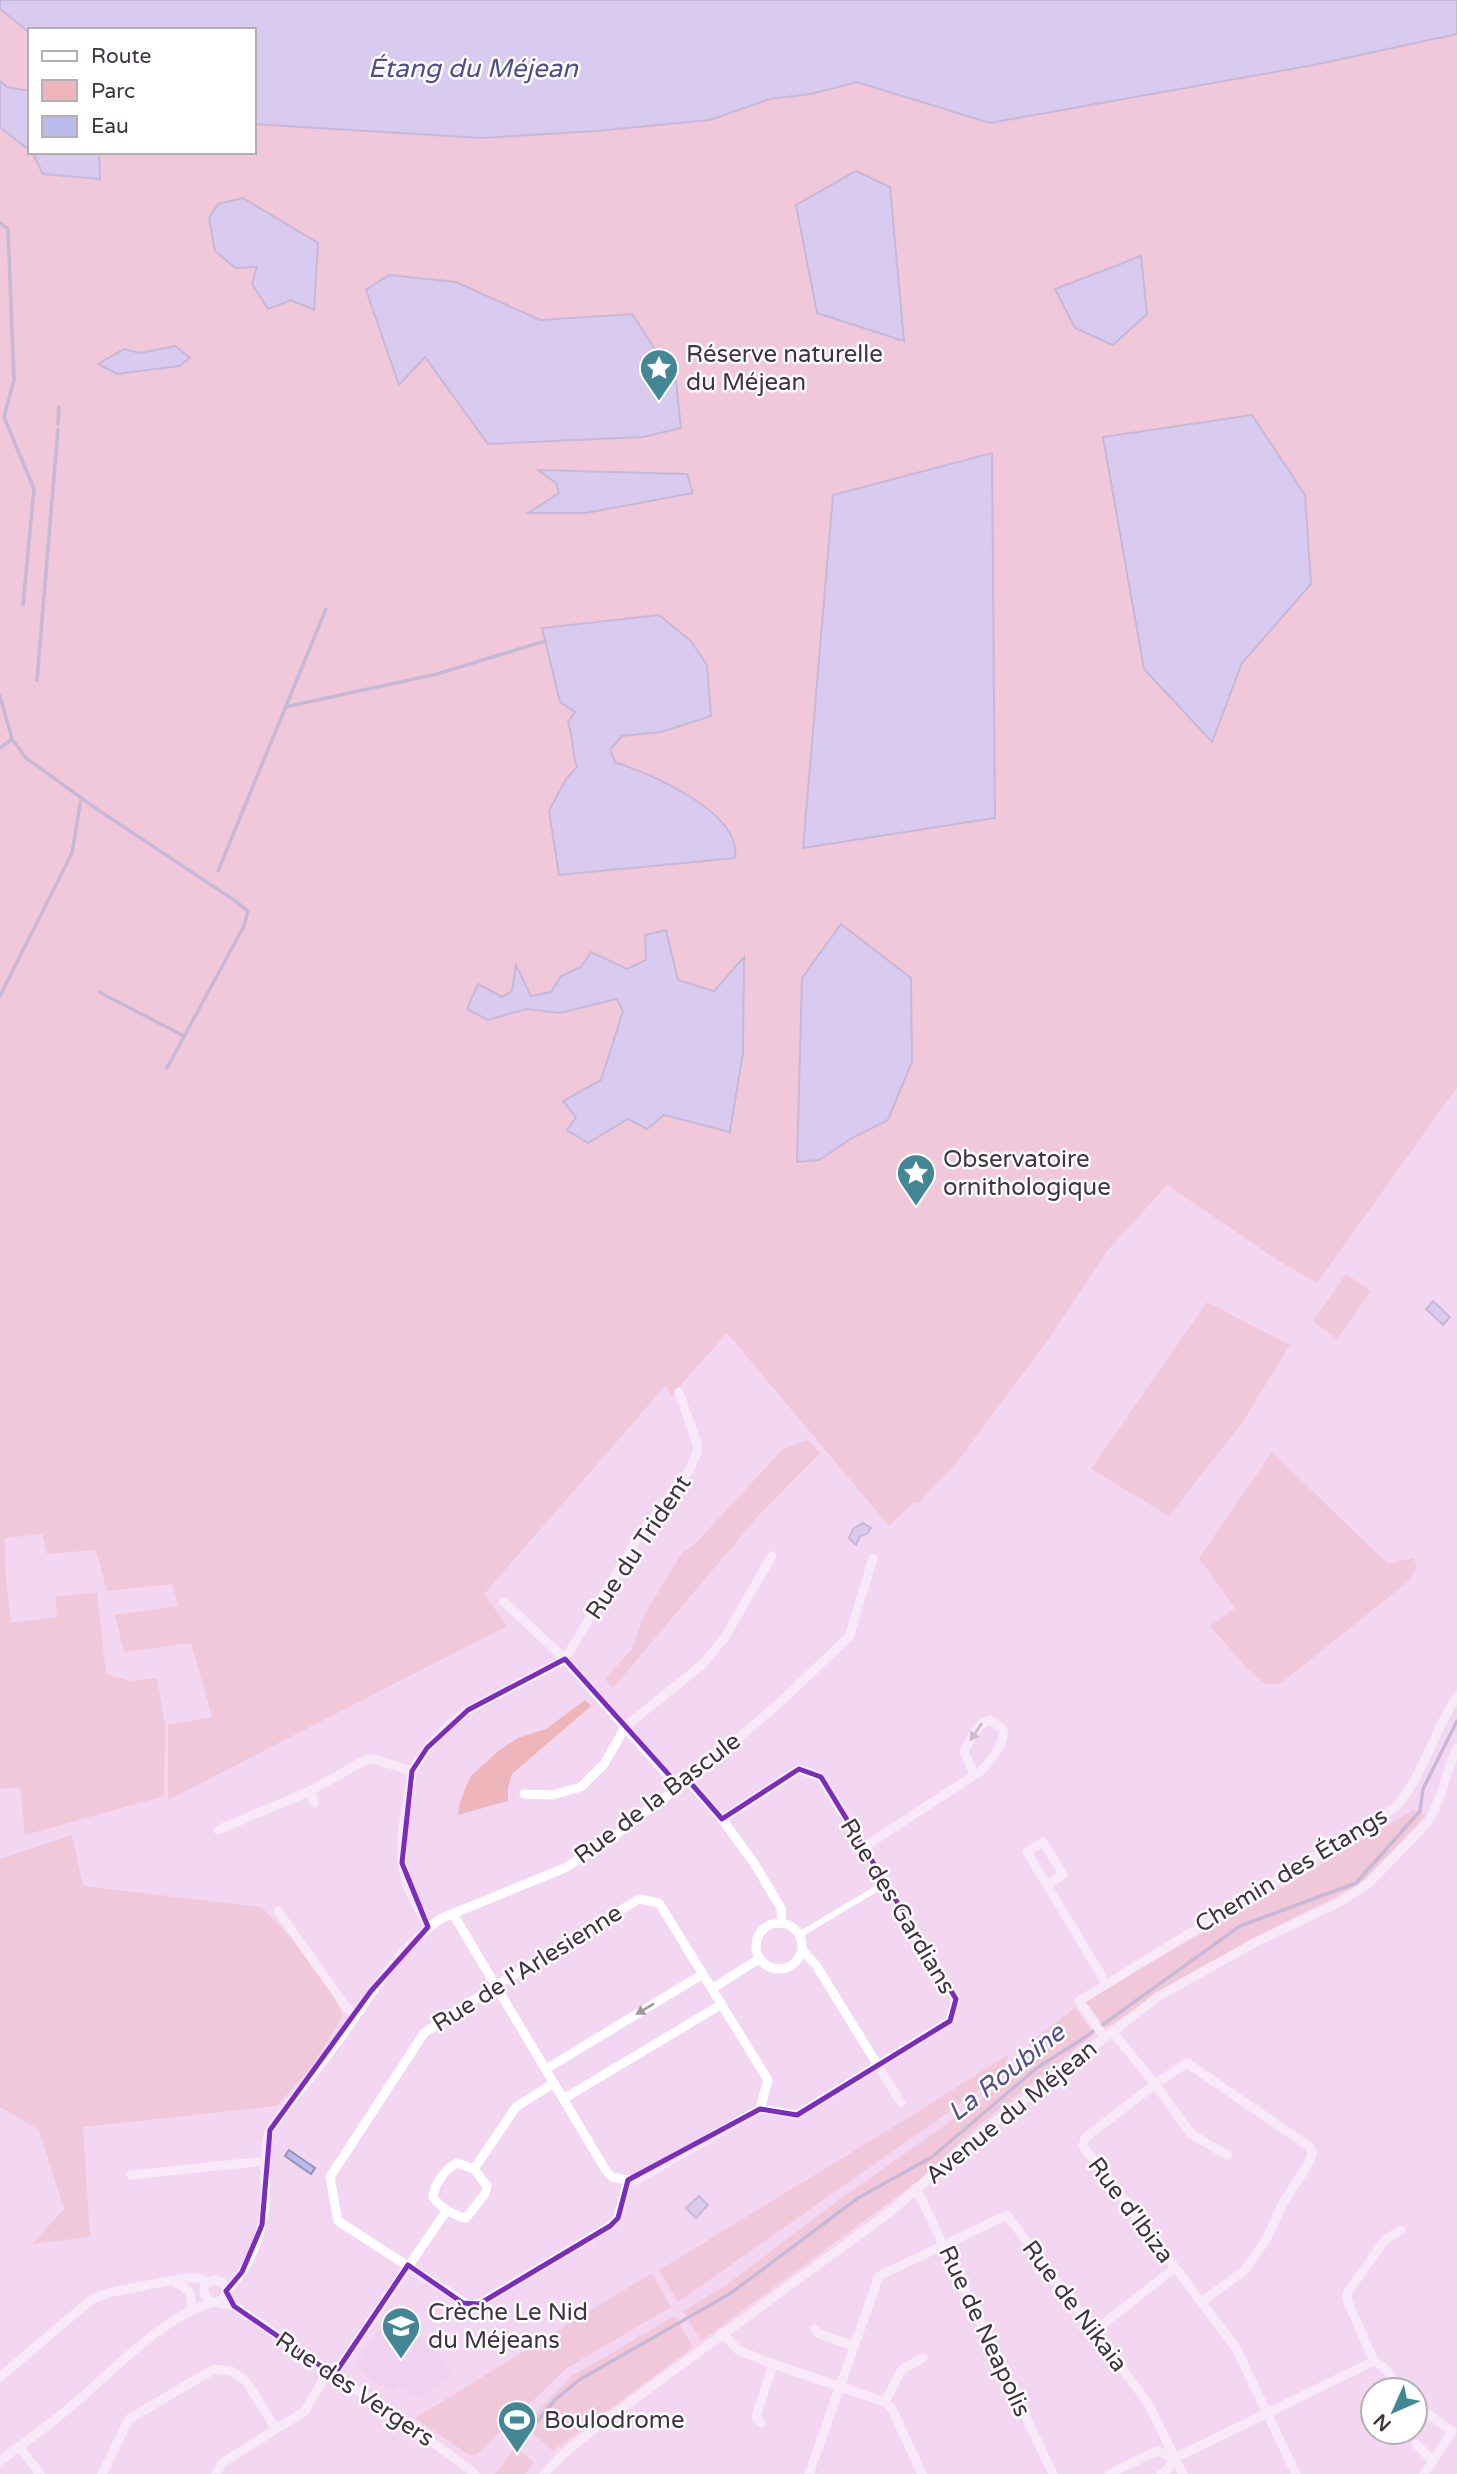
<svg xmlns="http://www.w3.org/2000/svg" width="1457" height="2474" font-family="'Varela Round',sans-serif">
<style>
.built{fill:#edcbeb}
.green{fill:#eeb6ba;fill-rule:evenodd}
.water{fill:#b9bcec;stroke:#9493b8;stroke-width:2}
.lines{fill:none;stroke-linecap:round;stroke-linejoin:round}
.stream{stroke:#9493b8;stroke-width:3.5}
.pedestrian{stroke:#fff;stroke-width:6}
.minor{stroke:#fff;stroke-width:9}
.oneway{fill:#9f9a9f}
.marked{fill:none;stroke:#7b2cbf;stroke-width:5;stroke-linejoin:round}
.labels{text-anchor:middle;stroke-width:5;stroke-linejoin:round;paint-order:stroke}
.poi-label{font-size:24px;fill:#3f343f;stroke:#fff;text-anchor:start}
.street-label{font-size:24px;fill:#3f343f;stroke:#fff}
.water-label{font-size:26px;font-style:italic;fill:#4f4f8b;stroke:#fff}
</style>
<rect width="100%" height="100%" fill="#f3d7f2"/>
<!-- built -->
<polygon class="built" points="388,2316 435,2348 435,2352 440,2355 453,2376 417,2399 398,2387 394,2392 374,2383 355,2365"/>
<!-- green -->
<g class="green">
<polygon points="0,9 30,33 30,91 7,87 0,81"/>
<path d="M1457,34V1087L1317,1283L1279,1261L1167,1185L1108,1250L1046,1343L955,1465L917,1504L914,1502L889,1526L727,1333L671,1396L666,1385L484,1594L507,1626L168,1800V1725L212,1717L191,1643L124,1652L115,1615L178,1606L172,1584L107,1591L96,1550L47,1554L42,1534L5,1538V1568L11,1623L57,1617L55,1597L97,1592L106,1674L130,1681L157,1678L165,1725L164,1796L25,1835L20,1787L0,1789V127L33,153L43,174L100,178L99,152H254V124L481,138L596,131L710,120L770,99L811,94L857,82L990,123L1319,64ZM257,267L314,310L252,284ZM456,282L540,320L581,319L681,428L643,437L488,444L424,357L399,385Z"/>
<polygon points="1346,1274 1371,1291 1337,1339 1313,1321"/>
<polygon points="1207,1302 1290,1345 1242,1423 1169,1516 1091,1469"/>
<polygon points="808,1440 820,1453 759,1515 613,1688 605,1679 632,1649 644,1615 682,1553 694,1545 783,1449"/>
<polygon points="1272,1452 1388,1564 1413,1558 1417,1565 1409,1581 1280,1684 1265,1684 1246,1667 1210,1626 1235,1608 1199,1558"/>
<polygon points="585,1700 591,1706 512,1774 508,1788 508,1801 458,1815 460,1802 470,1777 497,1752 518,1738 546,1729"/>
<polygon points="1413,1810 1426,1815 1360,1884 1250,1940 1105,2028 1086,2002 1119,1980 1262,1900"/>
<path d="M72,1835L83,1886L261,1907C291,1935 327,1977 343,2016L312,2066L277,2106L83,2127L90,2237L32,2244L64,2209L39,2130L0,2107V1859Z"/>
<polygon points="1075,2008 1094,2034 974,2129 918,2181 701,2341 683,2311 725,2286 843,2197 1008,2081 1034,2039"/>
<polygon points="1009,2054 1005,2068 981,2089 678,2302 659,2270 908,2118"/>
<polygon points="652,2273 671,2307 567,2368 476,2455 469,2455 415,2418"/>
<polygon points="675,2316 693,2347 553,2451 524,2426 572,2376"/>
<polygon points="515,2447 534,2462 525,2474 495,2474"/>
</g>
<!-- water -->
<g class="water">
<polygon points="0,0 1457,0 1457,34 1319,64 990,123 857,82 811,94 770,99 710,120 596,131 481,138 254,124 254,30 30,30 30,33 0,9"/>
<polygon points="0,81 7,87 30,91 30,151 0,127"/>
<polygon points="32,152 99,152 100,179 43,174"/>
<polygon points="856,171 890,187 904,341 817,313 796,205"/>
<polygon points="243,198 318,243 314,310 291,300 268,309 252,284 257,267 235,268 215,251 209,218 218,204"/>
<polygon points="1141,256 1147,314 1113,345 1075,328 1055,289"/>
<polygon points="389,275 456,282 540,320 632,314 676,381 681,428 643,437 488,444 425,357 399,385 366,290"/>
<polygon points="175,346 190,358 179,366 117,374 98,364 124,349 140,353"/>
<polygon points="1252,415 1305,495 1311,584 1242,663 1212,742 1144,669 1103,437"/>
<polygon points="992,453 995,818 803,848 833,495"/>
<polygon points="538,470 687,474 693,493 586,513 528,513 559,493 556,483"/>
<path d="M659,615L691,641L707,665L711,716L661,732L622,736L610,750L615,762C651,774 742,812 735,858L559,875L549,811L566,779L577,767C572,752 573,737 568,722L575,712L560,702L542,628Z"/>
<polygon points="841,924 911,978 912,1062 888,1120 852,1138 819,1160 797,1162 802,978"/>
<polygon points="666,930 678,980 714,991 744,957 743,1053 730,1132 664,1115 647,1129 628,1119 588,1143 567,1130 576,1117 563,1101 601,1080 623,1011 617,999 560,1013 526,1009 488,1020 467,1009 478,984 502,997 512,991 516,965 531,996 551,992 561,976 581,967 591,952 627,969 646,960 645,935"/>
<polygon points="1433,1301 1450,1317 1443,1325 1426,1309"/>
<polygon points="863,1523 871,1528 867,1534 860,1536 856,1545 849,1538 853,1529"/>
<polygon points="289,2150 315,2168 311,2174 285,2156"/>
<polygon points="699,2196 708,2205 696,2218 686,2208"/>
</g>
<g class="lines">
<!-- stream -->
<g class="stream">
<polyline points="0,223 8,229 14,380 4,417 34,489 23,605"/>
<polyline points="58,424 59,407"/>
<polyline points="37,680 58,429"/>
<polyline points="0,696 12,739 26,758 98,810 234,900 248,911 244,926 167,1068"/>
<polyline points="285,707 437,674 545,641"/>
<polyline points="0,748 12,739"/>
<polyline points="218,871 326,609"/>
<polyline points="99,992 184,1036"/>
<polyline points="0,996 72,853 81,799"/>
<polyline points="534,2425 555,2400 579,2380 731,2293 858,2198 932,2157 1038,2067 1084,2038 1240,1926 1356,1883 1420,1811 1423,1789 1457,1721"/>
</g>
<!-- pedestrian -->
<polyline class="pedestrian" points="799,1935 886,1883"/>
<!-- minor -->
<g class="minor">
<polyline points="504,1602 565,1659 678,1787"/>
<polyline points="688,1780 722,1819 754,1863 781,1908 782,1924"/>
<polyline points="524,1794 552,1795 581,1787 604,1764 626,1726 703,1664 725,1637 772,1556"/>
<polyline points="314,1803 310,1791 367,1759 374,1759 412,1771"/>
<polyline points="722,1819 799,1769 821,1777 956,1999 950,2021 797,2115 760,2109"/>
<polyline points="218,1830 310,1791"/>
<path d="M864,1847L982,1770C992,1758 1005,1744 1003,1729L990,1720C976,1724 971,1739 964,1751L974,1775"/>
<polyline points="1047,1885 1027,1852 1043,1842 1063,1875 1047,1885 1106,1983"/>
<polygon points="639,1899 659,1903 768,2080 760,2109 636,2180 628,2180 618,2218 610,2226 479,2304 468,2305 338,2221 330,2177 424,2033 495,1986"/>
<polyline points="278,1911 347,2008 355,2015"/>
<polyline points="453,1914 605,2169 612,2177 628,2180"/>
<circle cx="779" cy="1946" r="23"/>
<polyline points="428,1927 408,1888 402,1863 402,1834 412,1771 427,1748 448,1726 468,1710 565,1659 634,1544 690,1469 697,1452 697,1444 679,1392"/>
<polyline points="802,1950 816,1965 901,2103"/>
<polyline points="713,1988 759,1959"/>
<polyline points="1112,2031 1155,2084 1085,2138 1083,2146 1236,2348 1296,2474"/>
<path d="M1104,2037L1079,2001L1396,1807C1423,1776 1434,1731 1457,1696"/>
<polyline points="546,2069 703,1974"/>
<polyline points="565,2098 722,2004"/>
<path d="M457,2163L474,2169L487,2186L485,2194L466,2218C454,2216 440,2207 433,2197C434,2184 446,2168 457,2163Z"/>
<polyline points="474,2169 516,2107 554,2083"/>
<polyline points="131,2175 265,2161"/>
<polyline points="916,2188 1053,2474"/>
<circle cx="215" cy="2291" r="11"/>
<polyline points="174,2281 190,2292 192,2310"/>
<path d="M226,2291C249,2269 263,2234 265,2202C266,2178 262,2153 270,2130C288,2102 312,2077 332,2049C367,2004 393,1950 442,1918L565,1868L611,1838L688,1780L776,1706L849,1637L873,1558"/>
<polyline points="216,2302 234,2306 449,2454 475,2474"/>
<polyline points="1201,2302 1244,2271 1266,2240 1283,2203 1309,2163 1312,2153 1310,2147 1187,2063 1155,2084 1191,2134 1227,2155"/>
<polyline points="815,2329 819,2334 854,2346"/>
<polyline points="1094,2331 1175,2268"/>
<polyline points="722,2333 738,2350 773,2364 885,2402 892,2409 922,2474"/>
<polyline points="1374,2361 1347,2300 1347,2293 1385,2240 1401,2230"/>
<polyline points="1374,2361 1388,2371 1398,2390"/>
<polyline points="334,2375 447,2210"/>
<polyline points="0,2377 92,2299 112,2292 185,2278 198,2278 208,2282"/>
<polyline points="885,2402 902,2369 923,2358"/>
<polyline points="1415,2405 1452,2431 1433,2461"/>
<polyline points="761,2423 756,2417 773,2364"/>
<polyline points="1416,2444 1433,2461 1424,2474"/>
<polyline points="19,2447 40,2474"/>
<path d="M0,2461C23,2444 46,2427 68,2409C112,2373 159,2318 214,2302"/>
<polyline points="102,2474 129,2419 214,2369 231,2371 246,2381 276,2429"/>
<polyline points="216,2474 222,2463 305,2411 328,2371"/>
<path d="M544,2474L563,2454L599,2425L890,2212L986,2129L1159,1996L1254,1943L1340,1902L1369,1883L1427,1823C1442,1801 1445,1772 1457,1748"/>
<polyline points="809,2474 879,2276 1007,2215 1148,2403 1183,2474"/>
<polyline points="1109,2474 1157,2451 1175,2458"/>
<polyline points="1161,2474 1166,2472 1175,2458 1374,2361"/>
</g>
</g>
<!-- one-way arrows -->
<defs><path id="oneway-solid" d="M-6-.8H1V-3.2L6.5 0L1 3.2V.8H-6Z" transform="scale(1.75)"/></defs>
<g class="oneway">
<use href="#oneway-solid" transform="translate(976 1732) rotate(124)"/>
<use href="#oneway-solid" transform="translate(645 2009) rotate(149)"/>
</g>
<!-- marked area -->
<path d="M0 0H1457V2474H0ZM565,1659L679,1786L688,1780L722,1819L799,1769L821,1777L956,1999L950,2021L797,2115L760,2109L628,2180L618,2218L610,2226L479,2304L463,2303L408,2265L334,2375L234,2306L226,2291L242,2272L262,2225L270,2130L371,1991L428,1927L402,1863L412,1771L427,1748L468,1710Z" fill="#f3d7f2" fill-opacity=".55" fill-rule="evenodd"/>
<path class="marked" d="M565,1659L679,1786L688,1780L722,1819L799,1769L821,1777L956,1999L950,2021L797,2115L760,2109L628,2180L618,2218L610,2226L479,2304L463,2303L408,2265L334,2375L234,2306L226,2291L242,2272L262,2225L270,2130L371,1991L428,1927L402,1863L412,1771L427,1748L468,1710Z"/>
<!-- icons -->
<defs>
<g id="sight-pin" transform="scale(2.0125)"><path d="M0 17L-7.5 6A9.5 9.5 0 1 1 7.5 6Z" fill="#438796" stroke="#fff"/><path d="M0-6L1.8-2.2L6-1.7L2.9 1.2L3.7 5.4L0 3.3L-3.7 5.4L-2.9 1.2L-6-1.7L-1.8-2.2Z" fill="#fff"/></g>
<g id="school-pin" transform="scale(2.0125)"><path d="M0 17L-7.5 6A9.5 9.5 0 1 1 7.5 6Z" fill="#438796" stroke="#fff"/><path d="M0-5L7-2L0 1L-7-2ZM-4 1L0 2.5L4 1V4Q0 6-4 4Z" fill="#fff"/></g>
<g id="stadium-pin" transform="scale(2.0125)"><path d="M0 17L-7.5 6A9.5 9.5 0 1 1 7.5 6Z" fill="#438796" stroke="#fff"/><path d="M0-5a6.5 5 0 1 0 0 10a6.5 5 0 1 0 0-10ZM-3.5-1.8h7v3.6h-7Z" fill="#fff"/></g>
</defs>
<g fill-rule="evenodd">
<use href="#sight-pin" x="659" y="368"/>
<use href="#sight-pin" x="916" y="1173"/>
<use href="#school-pin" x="401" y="2326"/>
<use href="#stadium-pin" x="517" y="2420"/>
</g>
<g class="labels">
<!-- poi labels -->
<g class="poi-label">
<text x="686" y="362">Réserve naturelle<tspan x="686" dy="28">du Méjean</tspan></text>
<text x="943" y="1167">Observatoire<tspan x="943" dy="28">ornithologique</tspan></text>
<text x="428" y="2320">Crèche Le Nid<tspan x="428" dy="28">du Méjeans</tspan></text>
<text x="544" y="2428">Boulodrome</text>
</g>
<!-- street labels -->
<g class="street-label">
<text transform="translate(638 1547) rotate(-56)" y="8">Rue du Trident</text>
<text transform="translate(657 1798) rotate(-37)" y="8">Rue de la Bascule</text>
<text transform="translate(1291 1870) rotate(-31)" y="8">Chemin des Étangs</text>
<text transform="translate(898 1906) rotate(59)" y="8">Rue des Gardians</text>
<text transform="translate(527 1968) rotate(-32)" y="8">Rue de l'Arlesienne</text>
<text transform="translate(1011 2112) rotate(-39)" y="8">Avenue du Méjean</text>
<text transform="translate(1131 2210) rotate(53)" y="8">Rue d'Ibiza</text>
<text transform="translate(1075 2306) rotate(53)" y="8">Rue de Nikaia</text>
<text transform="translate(985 2331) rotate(65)" y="8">Rue de Neapolis</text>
<text transform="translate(355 2389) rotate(34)" y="8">Rue des Vergers</text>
</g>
<!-- water labels -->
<g class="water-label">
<text x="473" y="77">Étang du Méjean</text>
<text transform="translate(1006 2072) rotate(-38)" y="9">La Roubine</text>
</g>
</g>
<!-- legend -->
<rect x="28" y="28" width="228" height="126" fill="#ffffff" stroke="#b2aeb2" stroke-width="2"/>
<rect x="42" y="51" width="35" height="10" fill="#ffffff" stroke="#b2aeb2" stroke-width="2"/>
<text x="91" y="63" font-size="21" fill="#3f343f">Route</text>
<rect x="42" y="80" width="35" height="21" fill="#eeb6ba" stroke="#b2aeb2" stroke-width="2"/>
<text x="91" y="98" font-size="21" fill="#3f343f">Parc</text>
<rect x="42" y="116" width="35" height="21" fill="#b9bcec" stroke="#b2aeb2" stroke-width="2"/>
<text x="91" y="133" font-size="21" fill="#3f343f">Eau</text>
<!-- north arrow -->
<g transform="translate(1394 2411) rotate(225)"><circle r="33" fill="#ffffff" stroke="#b2aeb2" stroke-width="2"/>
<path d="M0-5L12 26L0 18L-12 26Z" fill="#438796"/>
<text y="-10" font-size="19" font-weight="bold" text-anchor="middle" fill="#3f343f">N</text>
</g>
</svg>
